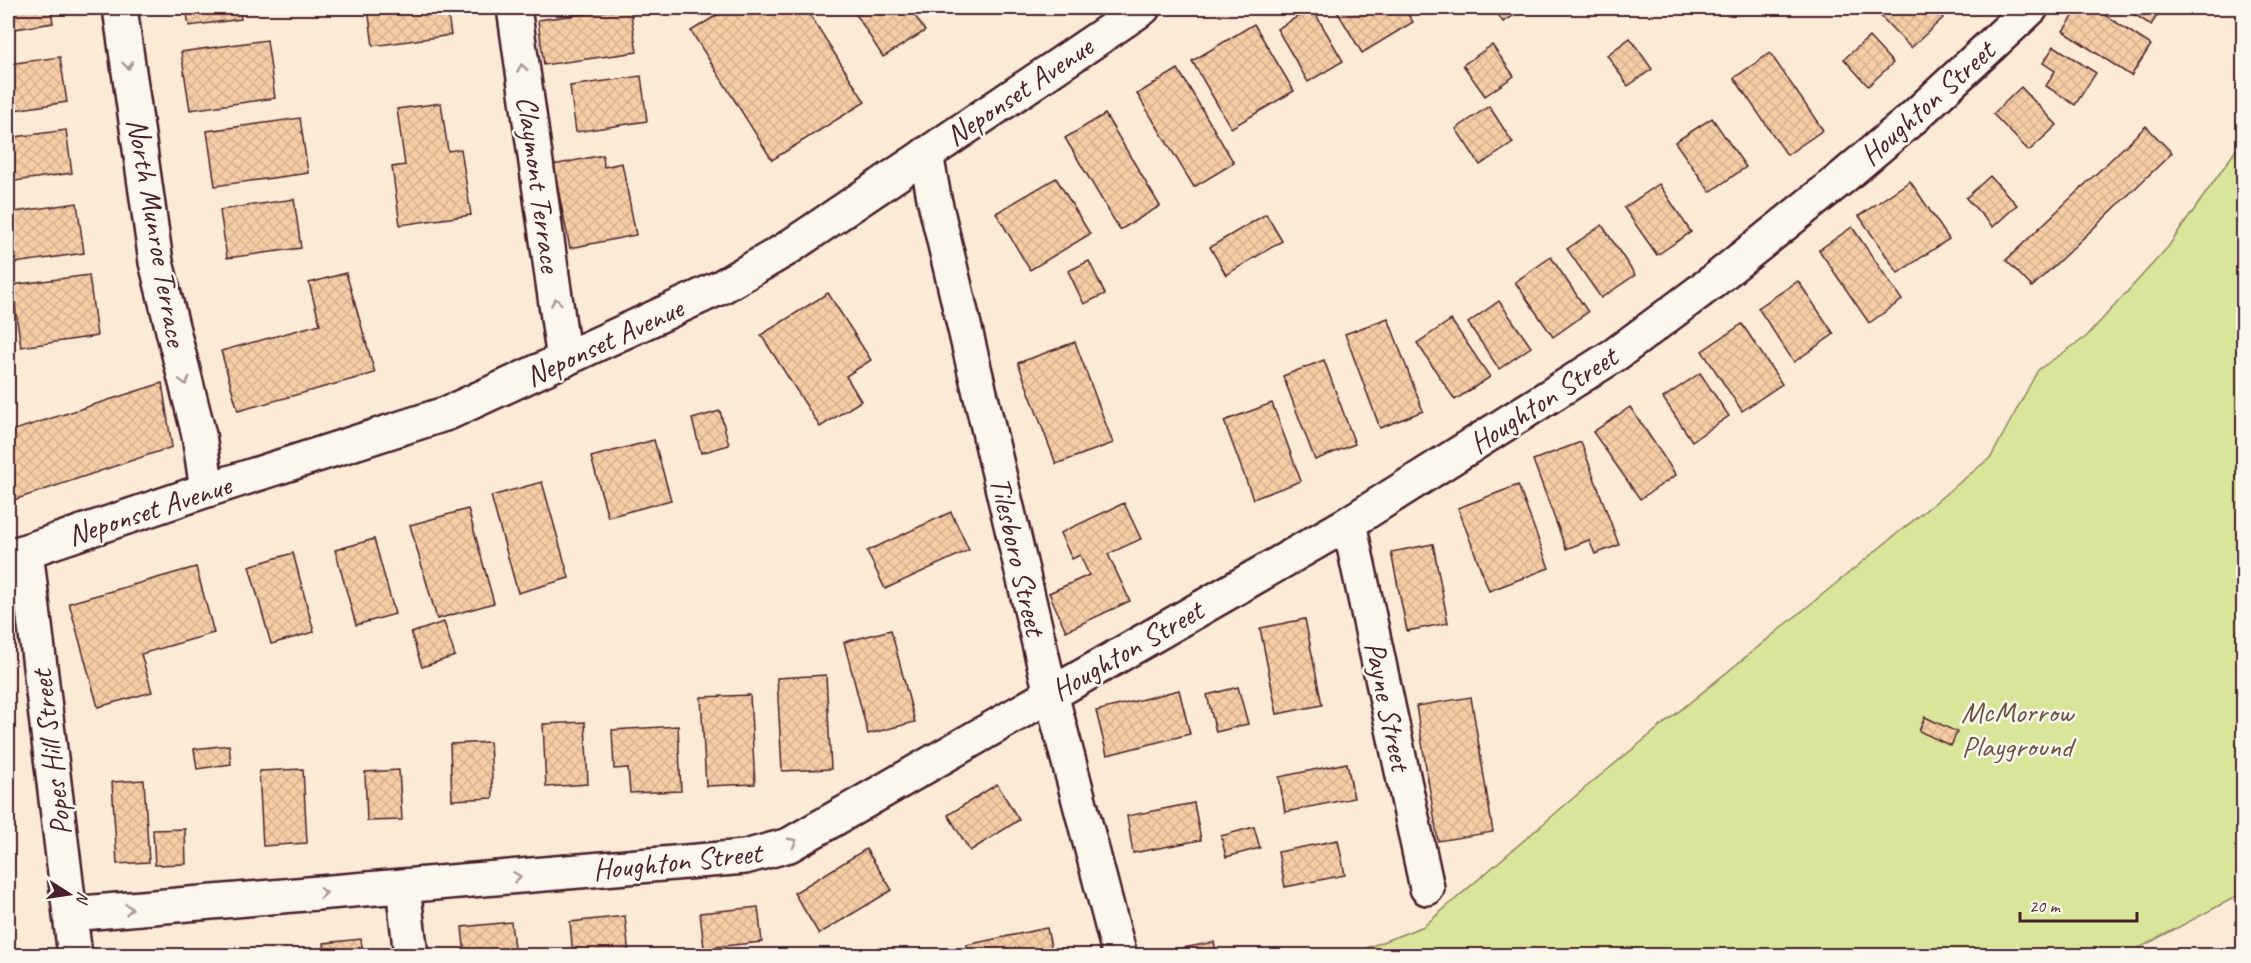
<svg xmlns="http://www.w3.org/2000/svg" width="2251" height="963" font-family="Caveat,sans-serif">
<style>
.green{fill:#d9e699;stroke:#928262;stroke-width:1.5}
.building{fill:url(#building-cross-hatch);stroke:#4a1f2b;stroke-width:1.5}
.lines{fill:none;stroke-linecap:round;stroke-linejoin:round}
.street-casing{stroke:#4a1f2b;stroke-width:38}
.secondary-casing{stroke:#4a1f2b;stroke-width:38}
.street{stroke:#fbf7ec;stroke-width:33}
.secondary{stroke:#fbf7ec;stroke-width:33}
.oneway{stroke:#ab9695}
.labels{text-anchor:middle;stroke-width:5;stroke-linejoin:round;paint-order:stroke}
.street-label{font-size:30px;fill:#4a1f2b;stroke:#fbf7ec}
.park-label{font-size:30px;fill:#6e5146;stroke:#fbf7ec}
</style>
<defs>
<pattern id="building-cross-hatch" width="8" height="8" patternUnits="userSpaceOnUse" patternTransform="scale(1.5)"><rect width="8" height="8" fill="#f6cea6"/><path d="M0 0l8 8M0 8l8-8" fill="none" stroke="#d4b08f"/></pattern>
</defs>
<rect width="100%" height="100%" fill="#faebd7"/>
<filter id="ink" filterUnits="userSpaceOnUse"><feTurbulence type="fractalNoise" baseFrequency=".0167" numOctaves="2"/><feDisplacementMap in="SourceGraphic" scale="12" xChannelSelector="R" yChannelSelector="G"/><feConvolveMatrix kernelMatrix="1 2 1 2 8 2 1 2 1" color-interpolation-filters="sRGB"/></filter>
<g filter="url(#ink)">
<!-- green -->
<polygon class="green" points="2243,140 2243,893 2126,955 1346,956 1424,926 1585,788 1991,457 2038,370 2086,337 2168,247"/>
<!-- building -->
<g class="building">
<polygon points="8,8 51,8 53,23 8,30"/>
<polygon points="186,8 239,8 241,19 189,26"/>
<polygon points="368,8 447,8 451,35 373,46"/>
<polygon points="630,8 637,52 544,65 538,20"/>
<polygon points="728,8 806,8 865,102 772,160 691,31"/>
<polygon points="852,8 910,8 925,31 883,57"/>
<polygon points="1312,8 1343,61 1308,82 1277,29"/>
<polygon points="1335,8 1404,8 1413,22 1362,53"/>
<polygon points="1494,8 1521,8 1523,10 1503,22"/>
<polygon points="1873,8 1934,8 1943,18 1911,48"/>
<polygon points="2079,8 2094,8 2151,45 2131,76 2063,31"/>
<polygon points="2124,8 2162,8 2151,25"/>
<polygon points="1254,24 1294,91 1231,128 1192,61"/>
<polygon points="1869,37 1893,63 1868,86 1844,59"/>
<polygon points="1630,38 1652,69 1628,86 1607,55"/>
<polygon points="267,40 275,98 190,110 181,52"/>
<polygon points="1492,45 1514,76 1485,96 1463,65"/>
<polygon points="2054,46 2096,73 2075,105 2046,86 2055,71 2043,63"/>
<polygon points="1770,53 1823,130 1787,155 1734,78"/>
<polygon points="60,57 67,102 8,111 8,64"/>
<polygon points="1178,69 1234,163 1194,187 1137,94"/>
<polygon points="641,76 647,121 576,132 570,86"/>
<polygon points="2021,87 2057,125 2029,151 1993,114"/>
<polygon points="441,103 448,151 461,149 471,215 400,225 392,167 405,165 397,109"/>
<polygon points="1489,106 1513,143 1480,165 1456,129"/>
<polygon points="1105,114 1160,206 1120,230 1065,138"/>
<polygon points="300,118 308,173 215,186 207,131"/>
<polygon points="1712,118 1746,167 1710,192 1675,142"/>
<polygon points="2146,126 2172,153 2032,287 2006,260"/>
<polygon points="66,130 72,173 8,182 8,138"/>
<polygon points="603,155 604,167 622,163 636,235 570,248 553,165"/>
<polygon points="1990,176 2017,205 1993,227 1966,198"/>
<polygon points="1056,178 1090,234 1030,270 996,213"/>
<polygon points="1910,181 1949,239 1898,273 1859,216"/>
<polygon points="1659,184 1691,232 1657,255 1624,208"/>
<polygon points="294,199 301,248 227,258 220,210"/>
<polygon points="77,203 84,253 8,264 8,213"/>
<polygon points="1266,214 1282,241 1226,275 1210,247"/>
<polygon points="1602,225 1635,275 1601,298 1567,249"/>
<polygon points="1852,227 1902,300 1869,323 1819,250"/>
<polygon points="1551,257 1588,312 1553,337 1515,282"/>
<polygon points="1089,261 1105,294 1084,304 1068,271"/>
<polygon points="346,273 375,373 238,411 221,351 320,324 309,283"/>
<polygon points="89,275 97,336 21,347 12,285"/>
<polygon points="1798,281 1834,334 1794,362 1758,308"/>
<polygon points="828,293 871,360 846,376 861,401 820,427 761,335"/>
<polygon points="1499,301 1531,347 1499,369 1468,323"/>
<polygon points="1388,318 1423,411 1380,428 1345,334"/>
<polygon points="1451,320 1490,377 1455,400 1417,343"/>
<polygon points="1742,324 1782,384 1742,411 1702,351"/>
<polygon points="1075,342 1113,443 1056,464 1018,363"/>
<polygon points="1324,360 1355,444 1315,460 1283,376"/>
<polygon points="1700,373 1729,416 1692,441 1663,398"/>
<polygon points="162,383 172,447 8,502 8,432"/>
<polygon points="1272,403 1301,481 1253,499 1224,421"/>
<polygon points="1630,407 1676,475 1640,499 1593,432"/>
<polygon points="720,411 729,445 701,453 692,419"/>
<polygon points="654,440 671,500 608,517 591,457"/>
<polygon points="1581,442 1619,545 1595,554 1589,540 1566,549 1533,460"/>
<polygon points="542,482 569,578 518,593 491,496"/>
<polygon points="1518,485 1549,568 1489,591 1458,508"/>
<polygon points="1124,503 1141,539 1108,554 1130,601 1066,631 1049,593 1089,575 1080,555 1072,559 1060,533"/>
<polygon points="468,509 494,603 437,619 410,525"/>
<polygon points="951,512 969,550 885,589 867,551"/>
<polygon points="374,539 395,614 356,625 335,550"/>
<polygon points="1433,544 1448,623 1407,631 1391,552"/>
<polygon points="293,553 314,632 271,644 249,566"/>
<polygon points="196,567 214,633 141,654 152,692 98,707 69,603"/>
<polygon points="1305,619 1322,705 1277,714 1260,628"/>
<polygon points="444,622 455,656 422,667 411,633"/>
<polygon points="891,630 915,722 868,734 844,642"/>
<polygon points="826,675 831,769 782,771 777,678"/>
<polygon points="1238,687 1248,724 1216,732 1207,695"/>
<polygon points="1179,690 1190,734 1107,755 1096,711"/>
<polygon points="750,695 755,784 706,786 701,697"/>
<polygon points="1471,697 1493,832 1438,841 1416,706"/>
<polygon points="1925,717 1957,732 1951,746 1919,731"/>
<polygon points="585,722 588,784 546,787 543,724"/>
<polygon points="678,726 681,791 630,793 628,768 614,769 612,730"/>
<polygon points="490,742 493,798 452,800 450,744"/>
<polygon points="229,745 231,764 197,769 194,749"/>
<polygon points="1347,763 1354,798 1285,812 1279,777"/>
<polygon points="303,769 307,843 263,846 259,771"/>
<polygon points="399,770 402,820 367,821 365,772"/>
<polygon points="144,780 149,862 117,864 112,782"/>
<polygon points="997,784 1019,820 970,851 948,815"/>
<polygon points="1194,803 1201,840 1133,853 1127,816"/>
<polygon points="1254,827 1260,848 1226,857 1221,836"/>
<polygon points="185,829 186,864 155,865 153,830"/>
<polygon points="1338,840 1345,875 1285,887 1278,852"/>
<polygon points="866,849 892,890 819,934 794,893"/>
<polygon points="758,907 762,942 704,948 700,913"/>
<polygon points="625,916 629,956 573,956 570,922"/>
<polygon points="511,922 515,956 465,956 462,927"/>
<polygon points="1047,928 1053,956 968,956 966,945"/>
<polygon points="361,939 363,956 325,956 324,943"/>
<polygon points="1214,942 1217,956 1157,956 1156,953"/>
</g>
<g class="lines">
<!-- street casing -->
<g class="street-casing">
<g id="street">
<polyline points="120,8 156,262 199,435 207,490"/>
<polyline points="514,8 564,360"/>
<polyline points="926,154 934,198 1051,694 1120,956"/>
<polyline points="1349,523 1427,888"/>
<polyline points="403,886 411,956"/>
<polyline points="70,914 745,857 789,845 1349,523 1616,354 1711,283 1842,178 1914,117 2031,8"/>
</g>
</g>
<!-- secondary casing -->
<g class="secondary-casing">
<g id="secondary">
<polyline points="26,551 75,956"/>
<polyline points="8,557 207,490 448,413 721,287 785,250 1143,8"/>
</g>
</g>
<!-- street -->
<use href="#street" class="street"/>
<!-- secondary -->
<use href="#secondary" class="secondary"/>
</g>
<!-- one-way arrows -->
<defs><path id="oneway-chevron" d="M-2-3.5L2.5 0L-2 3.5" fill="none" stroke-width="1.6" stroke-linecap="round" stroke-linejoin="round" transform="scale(1.5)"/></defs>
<g class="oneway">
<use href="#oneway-chevron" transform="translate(128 65) rotate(82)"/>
<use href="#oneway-chevron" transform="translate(522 68) rotate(-98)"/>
<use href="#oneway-chevron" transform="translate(556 302) rotate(-98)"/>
<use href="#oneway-chevron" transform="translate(185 381) rotate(76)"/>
<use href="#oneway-chevron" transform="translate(793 842) rotate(-28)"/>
<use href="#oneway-chevron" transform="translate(517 877) rotate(-5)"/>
<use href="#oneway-chevron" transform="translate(323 893) rotate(-5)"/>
<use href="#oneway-chevron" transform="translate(129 909) rotate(-5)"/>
</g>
</g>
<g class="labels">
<!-- street labels -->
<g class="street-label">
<text transform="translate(1019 91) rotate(-34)" y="10">Neponset Avenue</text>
<text transform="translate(1927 103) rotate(-42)" y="10">Houghton Street</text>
<text transform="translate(539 184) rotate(82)" y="10">Claymont Terrace</text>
<text transform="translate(157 232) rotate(80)" y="10">North Munroe Terrace</text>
<text transform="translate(604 342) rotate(-25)" y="10">Neponset Avenue</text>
<text transform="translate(1543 400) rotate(-33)" y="10">Houghton Street</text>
<text transform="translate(149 510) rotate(-18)" y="10">Neponset Avenue</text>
<text transform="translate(1018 556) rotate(77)" y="10">Tilesboro Street</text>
<text transform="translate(1127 650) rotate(-30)" y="10">Houghton Street</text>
<text transform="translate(1388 706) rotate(78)" y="10">Payne Street</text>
<text transform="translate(51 753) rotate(-97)" y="10">Popes Hill Street</text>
<text transform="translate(677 861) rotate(-6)" y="10">Houghton Street</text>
</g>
<!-- park labels -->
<g class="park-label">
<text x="2017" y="722">McMorrow<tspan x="2017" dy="34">Playground</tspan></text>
</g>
</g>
<!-- margin -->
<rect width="2251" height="963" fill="none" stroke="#fbf7ec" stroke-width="30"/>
<rect x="15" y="15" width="2221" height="933" fill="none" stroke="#4a1f2b" stroke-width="2" filter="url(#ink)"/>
<!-- north arrow -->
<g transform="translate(69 894) rotate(102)" stroke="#fbf7ec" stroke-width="4.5" paint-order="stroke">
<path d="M0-4.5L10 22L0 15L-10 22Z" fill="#4a1f2b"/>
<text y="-9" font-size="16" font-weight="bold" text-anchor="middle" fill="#4a1f2b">N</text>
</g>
<!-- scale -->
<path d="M2020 912v9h117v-9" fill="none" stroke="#4a1f2b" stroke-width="3"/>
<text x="2029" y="912" font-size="18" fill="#4a1f2b" stroke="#fbf7ec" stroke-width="4.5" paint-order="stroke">20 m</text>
</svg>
